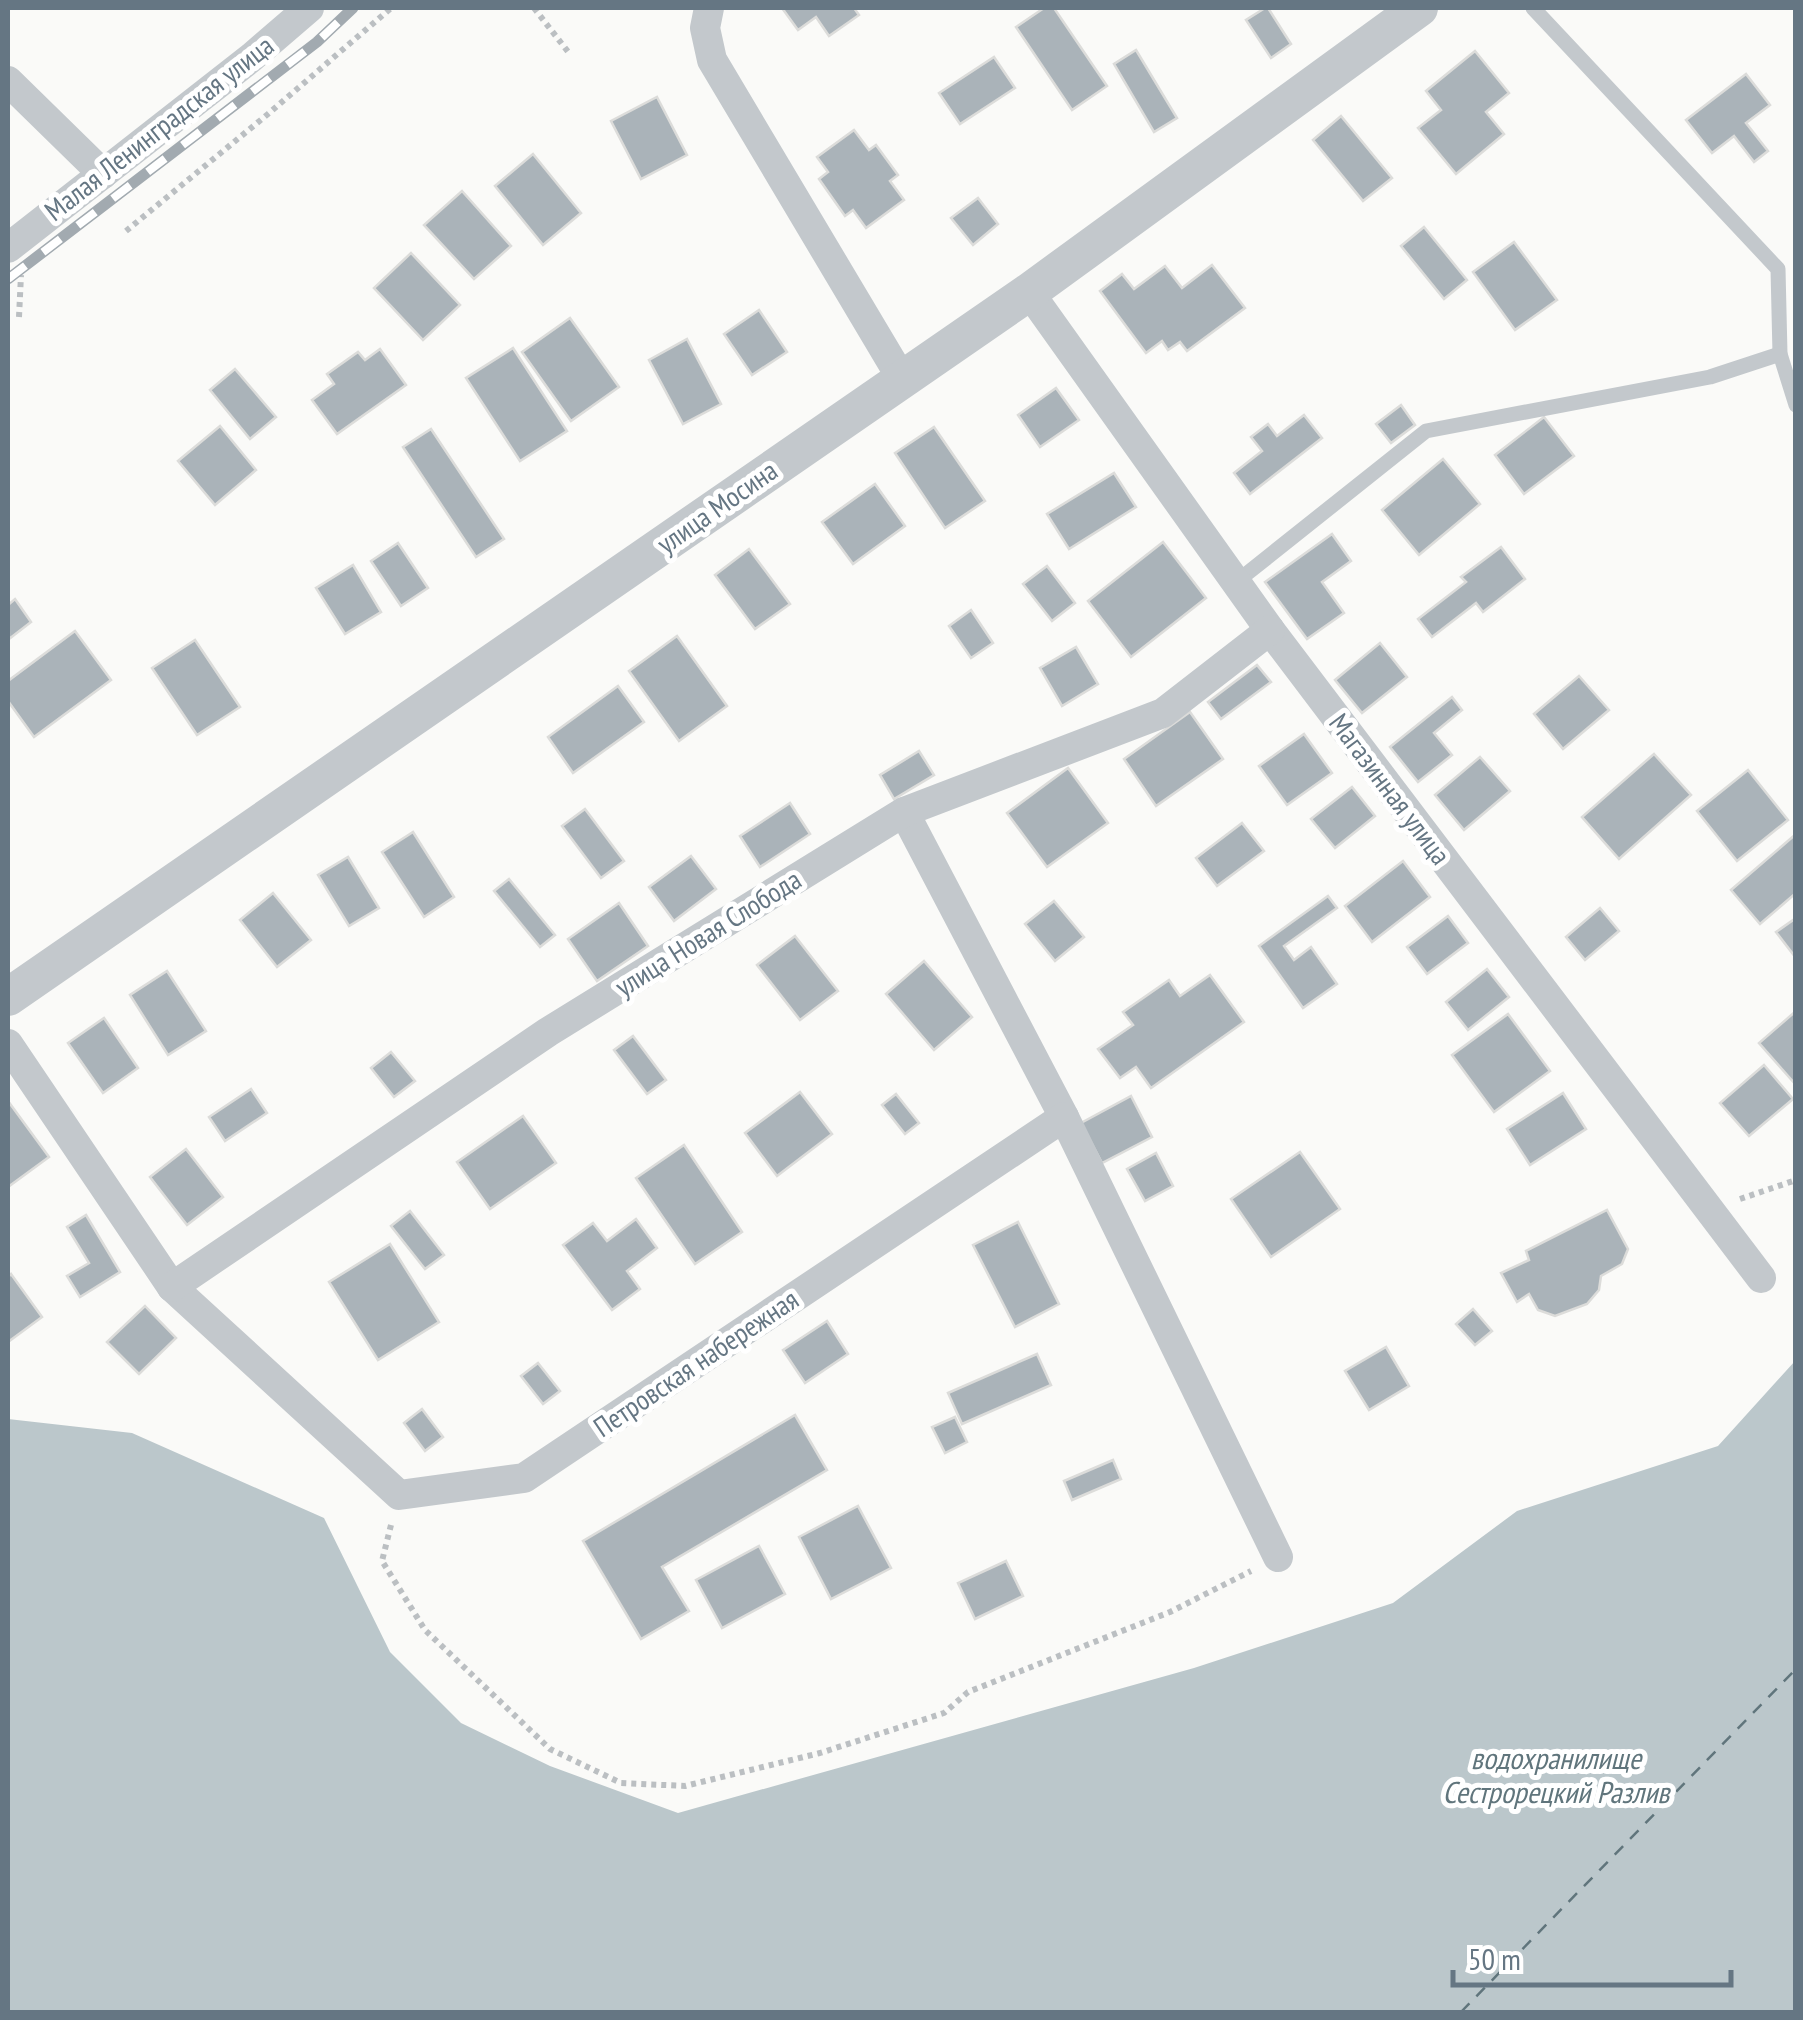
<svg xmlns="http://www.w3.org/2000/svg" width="1803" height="2020" font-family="'PT Sans Narrow',sans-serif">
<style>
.water{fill:#bbc7cb}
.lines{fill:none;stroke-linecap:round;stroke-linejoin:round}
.ferry{stroke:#60757c;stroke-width:2.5;stroke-dasharray:12 10;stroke-linecap:butt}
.building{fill:#aab3b9;stroke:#dcdcda;stroke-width:2.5}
.path{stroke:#bbbfc2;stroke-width:6;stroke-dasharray:5 5;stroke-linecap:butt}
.service{stroke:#c3c8cc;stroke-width:15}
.minor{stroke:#c3c8cc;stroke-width:30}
.tertiary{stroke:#c3c8cc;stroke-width:38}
.rail-casing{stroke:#a2aab0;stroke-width:11}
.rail{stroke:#fff;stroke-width:8;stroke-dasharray:22;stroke-linecap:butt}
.labels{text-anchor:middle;stroke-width:10;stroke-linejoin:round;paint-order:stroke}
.street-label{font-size:28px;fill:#657683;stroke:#fff}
.water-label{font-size:30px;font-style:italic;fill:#60757c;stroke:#fff}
</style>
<rect width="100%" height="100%" fill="#fafaf8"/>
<!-- water -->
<polygon class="water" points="1795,1361 1795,2012 8,2012 8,1419 132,1433 324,1518 390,1652 461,1723 550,1766 678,1813 1194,1668 1393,1603 1517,1511 1718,1446"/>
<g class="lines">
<!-- ferry -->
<polyline class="ferry" points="1461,2012 1796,1669"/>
</g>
<!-- building -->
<g class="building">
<polygon points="782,8 854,8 859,15 829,36 816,17 798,30"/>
<polygon points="1044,8 1054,8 1107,86 1072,110 1016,27"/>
<polygon points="1265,8 1268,8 1291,44 1271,58 1246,20"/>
<polygon points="1136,50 1177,118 1154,132 1114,64"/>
<polygon points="1475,51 1509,93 1486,112 1504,134 1456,174 1418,128 1441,110 1426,91"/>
<polygon points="994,57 1015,88 960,124 939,93"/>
<polygon points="1746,74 1770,105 1746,123 1768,151 1754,162 1734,136 1712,153 1686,120"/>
<polygon points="657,97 687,155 641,179 611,121"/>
<polygon points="1341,116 1392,178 1363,201 1313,140"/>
<polygon points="854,130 869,150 876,145 898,175 890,181 904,200 866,228 853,210 845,216 819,179 828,172 817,157"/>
<polygon points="533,154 581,213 543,245 495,186"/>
<polygon points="462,191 511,246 474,279 424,225"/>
<polygon points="978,198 998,224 973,245 951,218"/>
<polygon points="1424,227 1467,280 1444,299 1401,246"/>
<polygon points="1514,242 1557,300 1515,330 1473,272"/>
<polygon points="411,253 460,305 423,340 374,288"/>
<polygon points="1212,265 1245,308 1187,351 1180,342 1168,350 1162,341 1146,353 1100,291 1122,274 1134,289 1165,266 1182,288"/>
<polygon points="759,310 787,352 752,375 724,334"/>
<polygon points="570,318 619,387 571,421 522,352"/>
<polygon points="687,339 721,404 683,424 649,360"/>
<polygon points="513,348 567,431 520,461 466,378"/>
<polygon points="380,349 406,385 337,434 312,400 334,384 327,374 358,352 365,360"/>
<polygon points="235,369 276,417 250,439 210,390"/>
<polygon points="1056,388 1079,420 1040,447 1018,415"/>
<polygon points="1401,405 1415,425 1391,443 1376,424"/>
<polygon points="1304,415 1322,438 1250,494 1234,473 1262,451 1251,437 1268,424 1277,436"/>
<polygon points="1544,417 1574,456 1524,494 1495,455"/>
<polygon points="220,426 256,470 215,505 178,461"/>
<polygon points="934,427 985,501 945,528 895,453"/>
<polygon points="431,429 504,539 476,557 403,447"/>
<polygon points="1443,459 1480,504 1419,555 1382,510"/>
<polygon points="1114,473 1136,507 1069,549 1047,514"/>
<polygon points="875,484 905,526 853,564 822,522"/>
<polygon points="1332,534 1351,561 1322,582 1344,613 1307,639 1265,582"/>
<polygon points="1163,542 1206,598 1131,657 1088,601"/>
<polygon points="398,543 428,588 401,606 371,561"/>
<polygon points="1501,547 1525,579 1483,612 1476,603 1432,637 1418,619 1466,582 1461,577"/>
<polygon points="749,549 790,604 755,629 715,575"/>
<polygon points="353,565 381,612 345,634 316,588"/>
<polygon points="1047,566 1075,603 1052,621 1023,584"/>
<polygon points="15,599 31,622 9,639 8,605"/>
<polygon points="971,610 993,643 971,658 949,626"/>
<polygon points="75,631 111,680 34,737 8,701 8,681"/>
<polygon points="677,636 727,706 679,741 629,671"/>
<polygon points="195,640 240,707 197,735 152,668"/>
<polygon points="1380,643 1407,677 1362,713 1335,680"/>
<polygon points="1076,647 1098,684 1062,706 1040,668"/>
<polygon points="1257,665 1271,682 1221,719 1208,702"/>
<polygon points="1579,676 1609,710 1563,749 1534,714"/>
<polygon points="618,686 644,722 573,773 548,737"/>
<polygon points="1452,697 1462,710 1434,733 1452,755 1418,782 1390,747"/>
<polygon points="1190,712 1223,759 1156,806 1124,759"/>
<polygon points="1304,734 1332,773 1287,805 1259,766"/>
<polygon points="919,751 934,775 894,799 880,775"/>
<polygon points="1654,754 1691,795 1619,859 1582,817"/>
<polygon points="1480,757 1510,791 1464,830 1435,795"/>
<polygon points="1068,768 1108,823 1047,867 1007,813"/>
<polygon points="1748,770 1788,820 1737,861 1697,811"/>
<polygon points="1352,787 1375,816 1335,848 1311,819"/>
<polygon points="790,803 810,834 760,867 740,836"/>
<polygon points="585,809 624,861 601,878 562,826"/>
<polygon points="1242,823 1264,851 1217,886 1196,858"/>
<polygon points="413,832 454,897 424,917 382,852"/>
<polygon points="1796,834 1796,893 1760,924 1731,890"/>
<polygon points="691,856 716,889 674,921 649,887"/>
<polygon points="348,857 379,908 349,926 318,875"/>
<polygon points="1403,861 1430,897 1372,942 1345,906"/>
<polygon points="509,879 555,935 540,947 494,891"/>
<polygon points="273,893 311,940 277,967 240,920"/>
<polygon points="1328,896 1337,908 1284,946 1294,960 1311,947 1337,984 1303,1008 1259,946"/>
<polygon points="1054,901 1084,937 1055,961 1025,924"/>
<polygon points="619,903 648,946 597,981 568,939"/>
<polygon points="1600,908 1619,931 1585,960 1566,937"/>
<polygon points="1448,916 1468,943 1427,974 1407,947"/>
<polygon points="1796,918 1796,958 1776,932"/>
<polygon points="795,936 838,991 800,1020 757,965"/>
<polygon points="924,961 972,1017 934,1050 886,994"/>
<polygon points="1487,969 1509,997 1468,1030 1446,1002"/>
<polygon points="167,971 206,1031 168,1055 130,995"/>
<polygon points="1210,975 1244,1022 1151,1088 1136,1067 1120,1078 1098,1049 1133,1025 1123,1012 1169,980 1180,996"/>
<polygon points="1796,1011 1796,1085 1759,1043"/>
<polygon points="1508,1014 1550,1071 1494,1112 1452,1055"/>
<polygon points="104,1018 138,1068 103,1093 68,1043"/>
<polygon points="633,1036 666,1080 647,1094 614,1050"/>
<polygon points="391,1052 415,1081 394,1097 371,1068"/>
<polygon points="1764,1065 1793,1099 1749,1136 1720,1103"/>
<polygon points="251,1089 267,1113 225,1141 209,1117"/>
<polygon points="800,1092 832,1134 777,1176 745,1133"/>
<polygon points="1563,1093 1586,1129 1530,1165 1507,1129"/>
<polygon points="896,1094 919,1123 905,1134 882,1105"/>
<polygon points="1131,1096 1152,1137 1102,1163 1081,1123"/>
<polygon points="8,1101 49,1157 8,1187"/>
<polygon points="523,1116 556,1163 490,1209 457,1162"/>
<polygon points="684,1145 742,1232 695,1264 636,1178"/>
<polygon points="186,1149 223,1197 187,1225 150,1177"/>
<polygon points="1300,1152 1340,1209 1271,1257 1231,1199"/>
<polygon points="1156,1153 1173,1186 1145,1201 1127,1169"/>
<polygon points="1607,1210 1628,1249 1622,1264 1601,1276 1599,1290 1587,1304 1555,1316 1538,1310 1529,1294 1517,1302 1501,1273 1529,1260 1526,1251"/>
<polygon points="410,1211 444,1255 425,1269 391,1226"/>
<polygon points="86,1215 120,1272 80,1297 67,1276 89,1263 67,1227"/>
<polygon points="636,1219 657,1248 627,1271 640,1289 612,1310 563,1245 593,1223 607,1241"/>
<polygon points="1018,1222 1059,1304 1015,1327 973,1245"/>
<polygon points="390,1244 439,1322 378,1360 329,1282"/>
<polygon points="11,1274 42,1317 8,1342 8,1277"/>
<polygon points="145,1306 176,1338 139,1374 107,1342"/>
<polygon points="1473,1309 1492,1331 1475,1345 1456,1324"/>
<polygon points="827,1321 848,1354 805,1383 783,1350"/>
<polygon points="1386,1347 1409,1386 1369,1410 1345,1371"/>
<polygon points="1037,1354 1051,1385 962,1424 948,1393"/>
<polygon points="538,1363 560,1391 543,1404 521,1376"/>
<polygon points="422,1409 443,1437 425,1451 404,1423"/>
<polygon points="795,1415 827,1470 662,1567 689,1611 641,1639 583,1541"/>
<polygon points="955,1417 967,1442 945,1453 932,1427"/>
<polygon points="1113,1460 1121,1479 1072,1500 1064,1481"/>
<polygon points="858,1506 891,1568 831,1599 799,1537"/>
<polygon points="759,1546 785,1594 722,1628 696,1580"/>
<polygon points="1006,1561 1023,1596 975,1619 958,1583"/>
</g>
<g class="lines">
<!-- path -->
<g class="path">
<polyline points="534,8 569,53"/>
<polyline points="126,231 268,114 391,8"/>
<polyline points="19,317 21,275"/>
<polyline points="1740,1199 1796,1180"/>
<polyline points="391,1525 382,1561 425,1630 550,1749 621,1783 685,1786 820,1753 944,1713 968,1692 1170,1612 1251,1571"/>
</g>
<!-- service -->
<g class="service">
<polyline points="1533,8 1778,269 1780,354 1796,405"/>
<polyline points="1235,583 1426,431 1710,377 1780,354"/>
</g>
<!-- minor -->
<g class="minor">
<polyline points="709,8 705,28 712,60 902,379"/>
<polyline points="8,81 103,174"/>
<polyline points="8,248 252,57 309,8"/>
<polyline points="1029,292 1270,630 1761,1278"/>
<polyline points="904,812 1064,1117"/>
<polyline points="8,1044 172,1287 399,1495 524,1478 1064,1117 1278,1557"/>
<polyline points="172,1287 548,1032 904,812 1163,713 1270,630"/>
</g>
<!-- tertiary -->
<polyline class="tertiary" points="8,997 1029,292 1419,8"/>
<!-- rail casing -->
<g class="rail-casing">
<polyline id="rail" points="8,279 317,42 353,8"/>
</g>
<!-- rail -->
<use href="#rail" class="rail"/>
</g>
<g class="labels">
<!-- street labels -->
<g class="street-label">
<text transform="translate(159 128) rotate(-38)" y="10">Малая Ленинградская улица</text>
<text transform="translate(717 507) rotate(-35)" y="10">улица Мосина</text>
<text transform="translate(1390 789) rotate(53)" y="10">Магазинная улица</text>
<text transform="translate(708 933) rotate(-32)" y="10">улица Новая Слобода</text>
<text transform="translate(696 1363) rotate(-34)" y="10">Петровская набережная</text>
</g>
<!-- water labels -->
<g class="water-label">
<text x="1556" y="1769">водохранилище<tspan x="1556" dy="34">Сестрорецкий Разлив</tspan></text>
</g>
</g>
<!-- border -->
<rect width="1803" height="2020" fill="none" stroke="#657683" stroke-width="20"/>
<!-- scale -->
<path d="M1453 1970v15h278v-15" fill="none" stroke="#657683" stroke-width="5"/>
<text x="1468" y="1970" font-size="30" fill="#657683" stroke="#ffffff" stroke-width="8" paint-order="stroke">50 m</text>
</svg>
